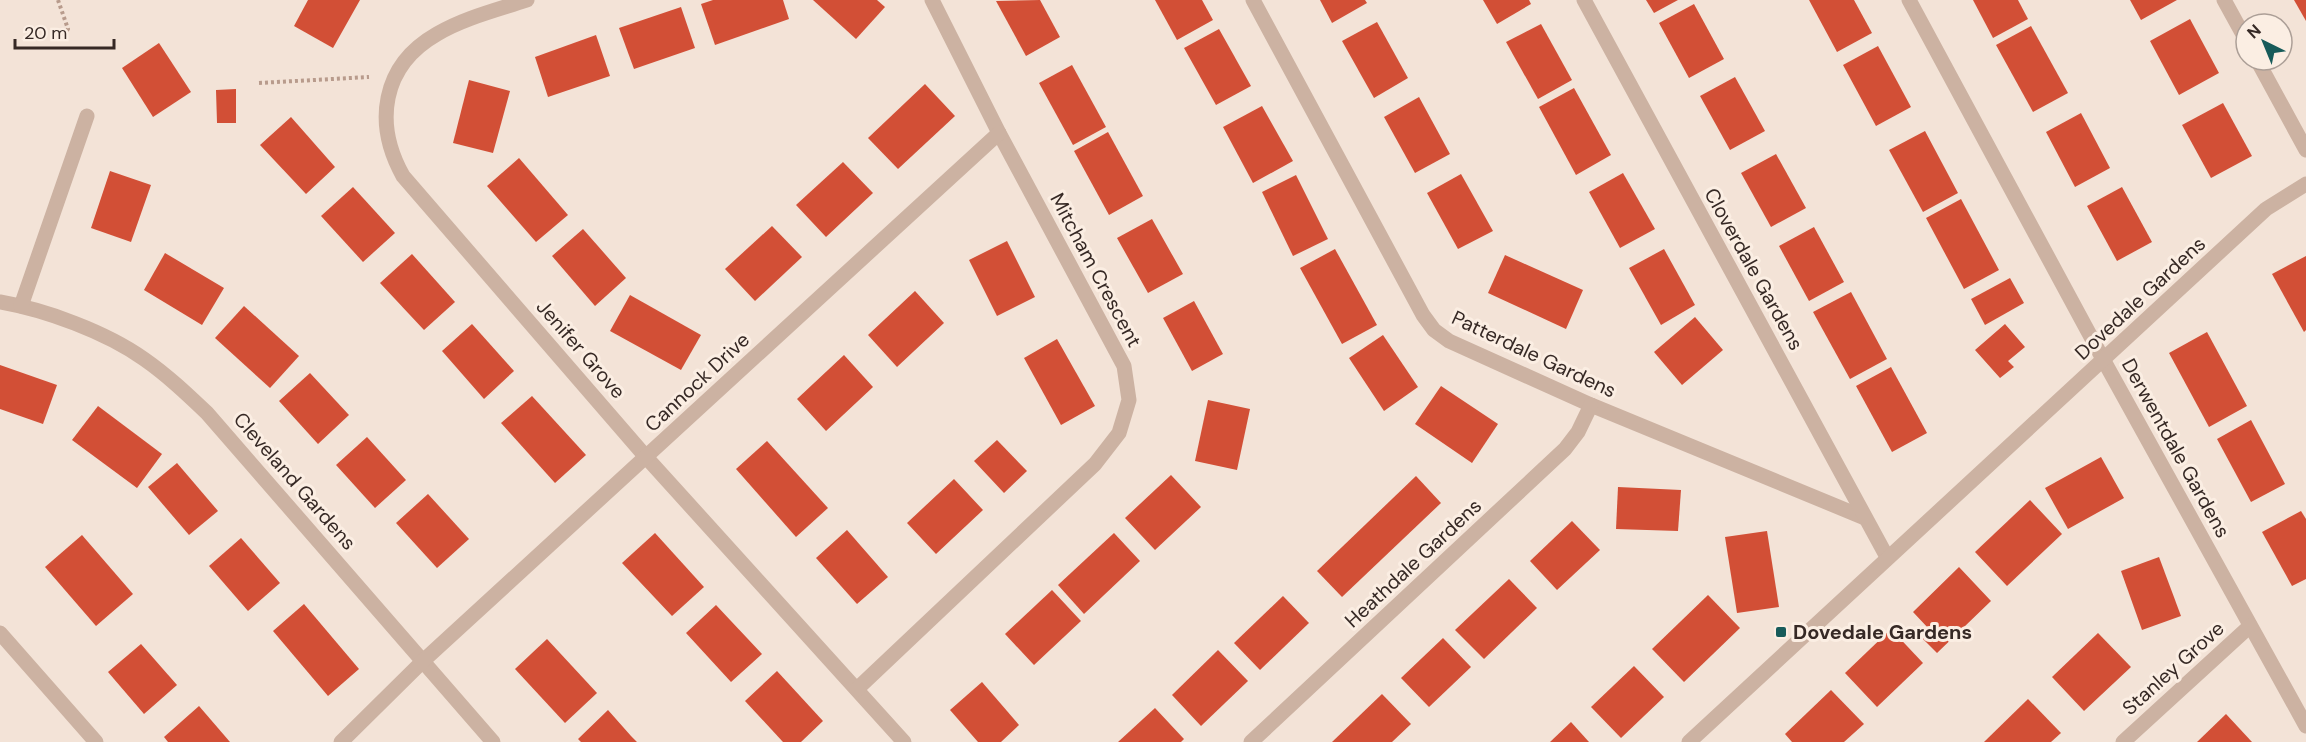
<svg xmlns="http://www.w3.org/2000/svg" width="2306" height="742" font-family="'DM Sans',sans-serif">
<style>
.building{fill:#d24f36}
.lines{fill:none;stroke-linecap:round;stroke-linejoin:round}
.path{stroke:#b89b8c;stroke-width:4;stroke-dasharray:3 3;stroke-linecap:butt}
.minor{stroke:#ccb2a2;stroke-width:15}
.poi-dot{fill:#175b5a;stroke:#fbeee3;stroke-width:2}
.labels{text-anchor:middle;stroke-width:6;stroke-linejoin:round;paint-order:stroke}
.street-label{font-size:20px;fill:#362925;stroke:#fbeee3}
.poi-label{font-size:20px;font-weight:bold;fill:#362925;stroke:#fbeee3;text-anchor:start}
</style>
<rect width="100%" height="100%" fill="#f3e3d7"/>
<!-- building -->
<g class="building">
<polygon points="308,0 360,0 333,48 294,26"/>
<polygon points="713,0 783,0 789,19 715,45 701,4"/>
<polygon points="813,0 877,0 885,7 856,39"/>
<polygon points="1040,0 1060,37 1026,56 996,1"/>
<polygon points="1155,0 1202,0 1213,20 1177,40"/>
<polygon points="1320,0 1365,0 1367,3 1332,23"/>
<polygon points="1483,0 1529,0 1531,4 1497,24"/>
<polygon points="1646,0 1678,0 1654,13"/>
<polygon points="1809,0 1854,0 1872,33 1837,52"/>
<polygon points="1973,0 2018,0 2028,19 1993,38"/>
<polygon points="2130,0 2177,0 2141,20"/>
<polygon points="2294,0 2306,0 2306,21"/>
<polygon points="1694,4 1724,59 1689,78 1659,23"/>
<polygon points="681,7 695,48 634,69 619,28"/>
<polygon points="2190,19 2219,73 2179,95 2150,41"/>
<polygon points="1377,22 1408,78 1374,98 1342,41"/>
<polygon points="1541,24 1572,80 1538,99 1506,42"/>
<polygon points="2031,26 2068,93 2033,112 1996,45"/>
<polygon points="1219,29 1251,86 1216,105 1184,48"/>
<polygon points="596,35 610,76 548,97 535,57"/>
<polygon points="159,43 191,92 153,117 122,68"/>
<polygon points="1878,46 1911,107 1876,126 1843,65"/>
<polygon points="1072,65 1106,127 1073,145 1039,83"/>
<polygon points="1735,77 1765,131 1730,150 1700,96"/>
<polygon points="469,80 510,91 493,153 453,143"/>
<polygon points="925,84 955,116 898,169 868,138"/>
<polygon points="1574,88 1611,155 1576,175 1539,107"/>
<polygon points="236,89 236,123 217,123 216,90"/>
<polygon points="1419,97 1450,154 1415,173 1384,117"/>
<polygon points="2223,103 2252,156 2211,178 2182,125"/>
<polygon points="1262,106 1293,161 1253,183 1223,127"/>
<polygon points="2081,113 2110,168 2075,187 2046,132"/>
<polygon points="291,117 335,167 306,194 260,145"/>
<polygon points="1925,131 1958,193 1923,212 1889,150"/>
<polygon points="1108,132 1143,196 1109,215 1074,151"/>
<polygon points="1776,154 1806,208 1771,227 1741,173"/>
<polygon points="519,158 568,215 536,242 487,186"/>
<polygon points="843,162 873,193 826,237 796,205"/>
<polygon points="110,171 151,185 131,242 91,228"/>
<polygon points="1623,173 1655,229 1620,248 1589,192"/>
<polygon points="1461,174 1493,231 1458,249 1427,193"/>
<polygon points="1296,175 1328,239 1293,256 1262,192"/>
<polygon points="353,187 395,233 363,262 321,216"/>
<polygon points="2122,187 2152,242 2117,261 2087,206"/>
<polygon points="1961,199 1999,270 1964,289 1926,218"/>
<polygon points="1152,219 1183,274 1148,293 1117,238"/>
<polygon points="772,226 802,257 755,301 725,269"/>
<polygon points="1814,227 1844,282 1809,301 1779,246"/>
<polygon points="583,229 626,278 595,306 552,256"/>
<polygon points="1007,241 1035,297 997,316 969,260"/>
<polygon points="1335,249 1377,325 1342,344 1300,268"/>
<polygon points="1664,249 1695,305 1661,325 1629,268"/>
<polygon points="165,253 224,288 202,325 144,290"/>
<polygon points="412,254 455,302 424,330 380,283"/>
<polygon points="1505,255 1583,290 1566,329 1488,293"/>
<polygon points="2306,256 2306,330 2304,332 2272,274"/>
<polygon points="2010,278 2024,303 1985,325 1971,299"/>
<polygon points="915,291 944,323 897,367 868,335"/>
<polygon points="1851,292 1887,359 1850,379 1813,312"/>
<polygon points="630,295 701,335 681,370 610,331"/>
<polygon points="1194,301 1223,354 1192,371 1163,318"/>
<polygon points="244,306 299,356 270,388 215,338"/>
<polygon points="1695,317 1723,350 1682,385 1654,352"/>
<polygon points="472,324 514,371 484,399 442,351"/>
<polygon points="2005,324 2025,347 2008,361 2014,367 2000,378 1975,350"/>
<polygon points="2207,332 2247,406 2209,427 2169,353"/>
<polygon points="1383,335 1418,387 1384,411 1349,358"/>
<polygon points="1057,339 1095,406 1061,425 1024,358"/>
<polygon points="844,355 873,387 826,431 797,399"/>
<polygon points="0,365 57,385 43,424 0,409"/>
<polygon points="1891,367 1927,433 1892,452 1856,386"/>
<polygon points="310,373 349,415 318,444 279,401"/>
<polygon points="1441,386 1498,424 1472,463 1415,424"/>
<polygon points="532,396 586,455 555,483 501,423"/>
<polygon points="1208,400 1250,409 1237,470 1195,461"/>
<polygon points="98,406 162,454 137,488 72,440"/>
<polygon points="2251,420 2285,484 2251,502 2217,439"/>
<polygon points="367,437 406,480 375,508 336,465"/>
<polygon points="997,440 1027,471 1004,493 974,461"/>
<polygon points="767,441 828,508 796,537 736,469"/>
<polygon points="2101,457 2124,498 2068,529 2045,488"/>
<polygon points="177,463 218,511 189,535 148,487"/>
<polygon points="1171,475 1201,507 1155,550 1125,518"/>
<polygon points="1416,476 1441,503 1342,597 1317,571"/>
<polygon points="954,479 983,510 936,554 907,523"/>
<polygon points="1618,487 1681,490 1678,531 1616,529"/>
<polygon points="428,494 469,539 437,568 396,523"/>
<polygon points="2030,500 2062,534 2007,586 1975,552"/>
<polygon points="2301,511 2306,519 2306,579 2292,586 2262,532"/>
<polygon points="1572,521 1600,550 1557,590 1530,561"/>
<polygon points="847,530 888,577 857,604 816,558"/>
<polygon points="1767,531 1779,607 1737,613 1725,537"/>
<polygon points="655,533 704,587 672,616 622,563"/>
<polygon points="1114,533 1140,561 1084,614 1058,585"/>
<polygon points="82,535 133,594 96,626 45,567"/>
<polygon points="241,538 280,583 248,611 209,566"/>
<polygon points="2159,557 2181,616 2142,630 2121,571"/>
<polygon points="1959,567 1991,601 1937,653 1921,637 1929,629 1913,612"/>
<polygon points="1509,579 1537,608 1484,659 1455,630"/>
<polygon points="1052,590 1081,621 1034,665 1005,634"/>
<polygon points="1708,595 1740,628 1684,682 1652,649"/>
<polygon points="1283,596 1309,623 1260,670 1234,643"/>
<polygon points="304,604 359,669 328,696 273,631"/>
<polygon points="716,605 762,654 731,682 686,633"/>
<polygon points="1891,629 1923,663 1877,707 1845,673"/>
<polygon points="2098,633 2131,667 2084,711 2052,677"/>
<polygon points="1443,638 1471,667 1429,707 1401,678"/>
<polygon points="547,639 597,693 565,723 515,669"/>
<polygon points="141,644 177,685 144,714 108,672"/>
<polygon points="1218,650 1248,681 1201,726 1172,695"/>
<polygon points="1634,666 1664,697 1621,738 1591,707"/>
<polygon points="777,671 823,721 801,742 783,742 745,701"/>
<polygon points="982,682 1019,725 1001,742 978,742 950,710"/>
<polygon points="1831,690 1864,724 1844,742 1792,742 1785,734"/>
<polygon points="1382,694 1411,724 1392,742 1332,742"/>
<polygon points="2028,699 2061,733 2051,742 1984,742"/>
<polygon points="199,706 230,742 168,742 164,737"/>
<polygon points="1155,708 1184,739 1181,742 1118,742"/>
<polygon points="608,710 631,736 637,742 581,742 578,739"/>
<polygon points="2226,714 2252,742 2197,742"/>
<polygon points="1571,722 1589,742 1550,742"/>
</g>
<g class="lines">
<!-- path -->
<g class="path">
<polyline points="58,0 68,29 61,37"/>
<polyline points="259,83 369,77"/>
</g>
<!-- minor -->
<g class="minor">
<path d="M527,0C497,10 464,18 437,34C381,66 374,124 403,176L646,457L904,742"/>
<polyline points="1253,0 1423,315 1434,330 1449,341 1591,405 1865,518"/>
<polyline points="1584,0 1887,557"/>
<polyline points="1909,0 2104,361 2306,726"/>
<polyline points="2224,0 2246,40"/>
<polyline points="2257,60 2306,150"/>
<path d="M0,302C46,310 106,332 144,359C167,375 187,394 207,413L493,742"/>
<polyline points="21,306 87,116"/>
<polyline points="0,633 96,742"/>
<polyline points="857,689 1095,464 1119,433 1129,400 1124,366 999,133 932,0"/>
<polyline points="341,742 423,661 999,133"/>
<polyline points="1251,742 1565,449 1578,432 1591,405"/>
<polyline points="1689,742 2266,209 2306,184"/>
<polyline points="2123,742 2250,626"/>
</g>
</g>
<!-- markers -->
<rect class="poi-dot" x="1775" y="626" width="12" height="12" rx="3"/>
<g class="labels">
<!-- street labels -->
<g class="street-label">
<text transform="translate(1754 269) rotate(61)" y="7">Cloverdale Gardens</text>
<text transform="translate(1096 270) rotate(62)" y="7">Mitcham Crescent</text>
<text transform="translate(2140 298) rotate(-43)" y="7">Dovedale Gardens</text>
<text transform="translate(581 349) rotate(49)" y="7">Jenifer Grove</text>
<text transform="translate(1534 354) rotate(25)" y="7">Patterdale Gardens</text>
<text transform="translate(697 382) rotate(-43)" y="7">Cannock Drive</text>
<text transform="translate(2176 448) rotate(61)" y="7">Derwentdale Gardens</text>
<text transform="translate(295 481) rotate(49)" y="7">Cleveland Gardens</text>
<text transform="translate(1413 563) rotate(-43)" y="7">Heathdale Gardens</text>
<text transform="translate(2173 668) rotate(-42)" y="7">Stanley Grove</text>
</g>
<!-- poi labels -->
<g class="poi-label">
<text x="1793" y="639">Dovedale Gardens</text>
</g>
</g>
<!-- north arrow -->
<g transform="translate(2264 42) rotate(317)"><circle r="28" fill="#fbeee3" stroke="#ac9f97" stroke-width="1.5"/>
<path d="M0-4.5L10 22L0 15L-10 22Z" fill="#175b5a"/>
<text y="-9" font-size="16" font-weight="bold" text-anchor="middle" fill="#362925">N</text>
</g>
<!-- scale -->
<path d="M15 39v9h99v-9" fill="none" stroke="#362925" stroke-width="3"/>
<text x="24" y="39" font-size="18" fill="#362925" stroke="#fbeee3" stroke-width="4.5" paint-order="stroke">20 m</text>
</svg>
